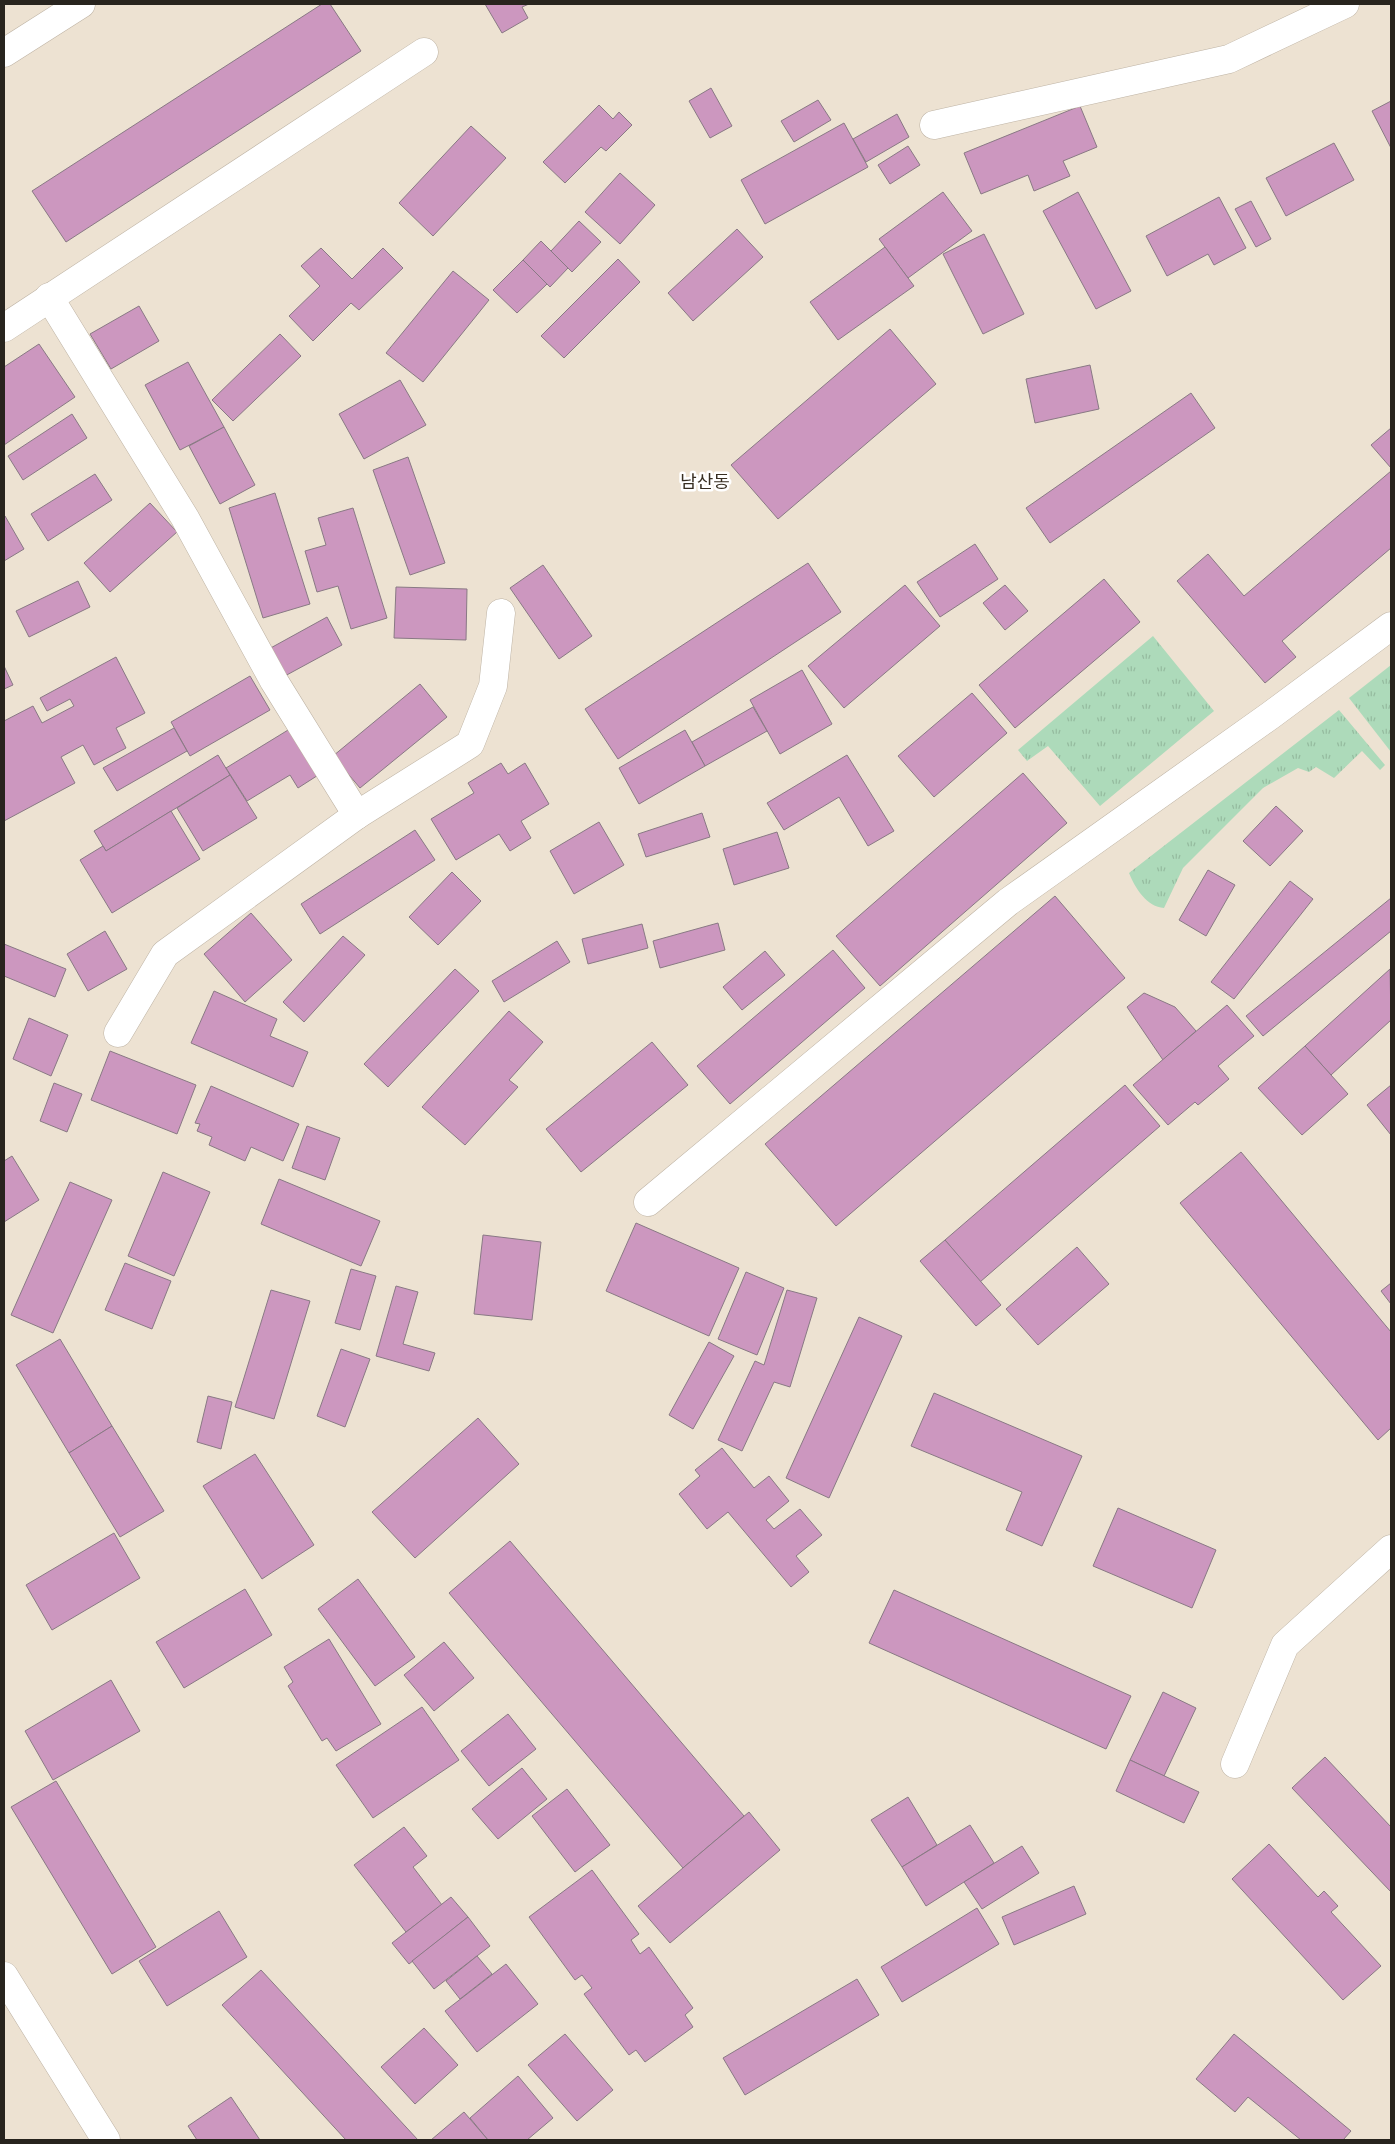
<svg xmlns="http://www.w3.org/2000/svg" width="1395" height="2144" font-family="'PT Sans','Noto Sans KR',sans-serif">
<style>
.grass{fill:url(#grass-tufts)}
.building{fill:#cc97bf;stroke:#897984}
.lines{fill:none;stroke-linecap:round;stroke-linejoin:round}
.street-casing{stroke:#beb3a4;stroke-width:29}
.secondary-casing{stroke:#beb3a4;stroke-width:29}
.primary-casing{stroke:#beb3a4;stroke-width:29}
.street{stroke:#fff;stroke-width:28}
.secondary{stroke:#fff;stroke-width:28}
.primary{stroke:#fff;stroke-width:28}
.labels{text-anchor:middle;stroke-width:5;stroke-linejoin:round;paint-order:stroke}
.quarter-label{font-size:18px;fill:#372e21;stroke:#fff}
</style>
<defs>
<pattern id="grass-tufts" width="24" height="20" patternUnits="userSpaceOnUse" patternTransform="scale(1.25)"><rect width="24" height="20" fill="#addaba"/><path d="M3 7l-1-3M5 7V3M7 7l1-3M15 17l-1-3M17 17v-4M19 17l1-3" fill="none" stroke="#95bb9f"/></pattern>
</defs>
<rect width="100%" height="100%" fill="#ede2d2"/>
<!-- grass -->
<g class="grass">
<polygon points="1153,636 1214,711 1100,806 1048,746 1027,761 1018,750"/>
<polygon points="1391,665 1391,752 1349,698"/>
<path d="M1339,710L1385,765L1380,770L1362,751L1334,778L1316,767L1309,772L1298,768L1263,788L1183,868L1164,908C1147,907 1135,888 1129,873Z"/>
</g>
<!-- building -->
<g class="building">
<polygon points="322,4 330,4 361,51 66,242 32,191"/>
<polygon points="485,4 529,4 522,7 528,18 502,33"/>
<polygon points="711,88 732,126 710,138 689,101"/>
<polygon points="818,100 831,120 794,142 781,121"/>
<polygon points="1391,101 1391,148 1372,111"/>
<polygon points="599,105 613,119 619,112 632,125 606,151 601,147 565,183 543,162"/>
<polygon points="1080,106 1097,147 1063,161 1070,176 1034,191 1028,175 981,194 964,153"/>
<polygon points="897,114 909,137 866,162 853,139"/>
<polygon points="844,123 868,167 765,224 741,180"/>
<polygon points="471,126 506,158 433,236 399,203"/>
<polygon points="1334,143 1354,180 1286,216 1266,178"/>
<polygon points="908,146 920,165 890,184 878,165"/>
<polygon points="620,173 655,205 620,244 585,212"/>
<polygon points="943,192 972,231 908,278 879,239"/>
<polygon points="1078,192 1131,291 1096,309 1043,211"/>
<polygon points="1219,197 1246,248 1214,265 1208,254 1167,276 1146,236"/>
<polygon points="1251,201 1271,239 1256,247 1235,209"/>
<polygon points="579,221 601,242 572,272 551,251"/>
<polygon points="737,229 763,257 693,321 668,293"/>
<polygon points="984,234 1024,314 983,334 943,254"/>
<polygon points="541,241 568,268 550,287 523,260"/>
<polygon points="885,247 914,286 838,340 810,302"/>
<polygon points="321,248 352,279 383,248 403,268 359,310 351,303 313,341 289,316 320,286 301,266"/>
<polygon points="618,259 640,282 564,358 541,336"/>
<polygon points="523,260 547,284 517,313 493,290"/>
<polygon points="453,271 489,300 423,382 386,353"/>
<polygon points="139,306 159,341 111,369 90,334"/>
<polygon points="890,329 936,384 778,519 731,465"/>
<polygon points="280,334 301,356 233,421 212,400"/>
<polygon points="39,344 75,397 4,445 4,367"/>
<polygon points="188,362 224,427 180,450 145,385"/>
<polygon points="1090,365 1099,409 1035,423 1026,379"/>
<polygon points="400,380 426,425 364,459 339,414"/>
<polygon points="1191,393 1215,428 1050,543 1026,508"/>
<polygon points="72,414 87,438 23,480 8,456"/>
<polygon points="224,427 255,485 220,504 189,446"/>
<polygon points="1391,428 1391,468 1371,445"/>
<polygon points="408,457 445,563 410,575 373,470"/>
<polygon points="1391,471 1391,548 1282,641 1296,657 1265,683 1177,581 1208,554 1244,596"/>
<polygon points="95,474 112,500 48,541 31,514"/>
<polygon points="275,493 310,604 263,618 229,508"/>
<polygon points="150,503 177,532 110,592 84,563"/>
<polygon points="353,508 387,618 351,629 338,586 317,592 305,551 326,545 318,518"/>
<polygon points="5,516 24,549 4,561 4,517"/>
<polygon points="975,544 998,579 940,617 917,582"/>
<polygon points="808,563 841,612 618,759 585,709"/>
<polygon points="543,565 592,636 559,659 510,588"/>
<polygon points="1104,579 1140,622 1015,728 979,685"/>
<polygon points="78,581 90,607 29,637 16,611"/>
<polygon points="905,585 940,626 844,708 808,666"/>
<polygon points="1005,585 1028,611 1005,630 983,603"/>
<polygon points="396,587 467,589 466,640 394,638"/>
<polygon points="327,617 342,645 283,677 267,650"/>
<polygon points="116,657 145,713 116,728 126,748 94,765 83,745 61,757 75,783 4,821 4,721 33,706 42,723 74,706 70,699 47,711 40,698"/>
<polygon points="4,666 13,685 4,689"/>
<polygon points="802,670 832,724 780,754 750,700"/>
<polygon points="250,676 270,710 190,756 171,722"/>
<polygon points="420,684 447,717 360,788 333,756"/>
<polygon points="972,693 1007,733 934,797 898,756"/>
<polygon points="753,707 767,731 705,766 692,742"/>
<polygon points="293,727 323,772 298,788 290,775 247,801 226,768"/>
<polygon points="174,728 187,751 117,791 103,768"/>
<polygon points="685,730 705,766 639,804 619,768"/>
<polygon points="218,755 230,775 106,851 94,831"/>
<polygon points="847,755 894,831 868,846 839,797 784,830 767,803"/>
<polygon points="501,763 508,774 525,763 549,804 521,821 531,838 510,851 499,834 456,860 431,819 474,793 468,783"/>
<polygon points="1023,773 1067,823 880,986 836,936"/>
<polygon points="230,775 257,818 203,851 177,808"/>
<polygon points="1276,806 1303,831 1270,866 1243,841"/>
<polygon points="171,811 200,859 112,913 80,860 103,846 106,851"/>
<polygon points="702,813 710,837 646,857 638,834"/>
<polygon points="599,822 624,865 574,894 550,851"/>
<polygon points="415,830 435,860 320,934 301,904"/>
<polygon points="777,832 789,868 734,885 723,849"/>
<polygon points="1208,870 1235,885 1206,936 1179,920"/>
<polygon points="452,872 481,901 438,945 409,917"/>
<polygon points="1290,881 1313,899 1234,999 1211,982"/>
<polygon points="1055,896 1125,978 836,1226 765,1144"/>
<polygon points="1391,898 1391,931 1263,1036 1246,1016"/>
<polygon points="251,913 292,960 245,1002 204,954"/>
<polygon points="718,923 725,950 660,968 653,941"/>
<polygon points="642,924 648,948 588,964 582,939"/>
<polygon points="105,931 127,969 88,991 67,954"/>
<polygon points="343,936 365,955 304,1022 283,1002"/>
<polygon points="557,941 570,962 504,1002 492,981"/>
<polygon points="4,944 66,969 55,997 4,976"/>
<polygon points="833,950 865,988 730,1104 697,1066"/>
<polygon points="765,951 785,975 742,1010 723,987"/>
<polygon points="455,969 479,991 388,1087 364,1064"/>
<polygon points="1390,969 1391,1020 1331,1075 1305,1046"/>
<polygon points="214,991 277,1019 270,1036 308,1052 293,1087 191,1043"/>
<polygon points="1144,993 1175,1007 1196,1031 1163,1060 1127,1007"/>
<polygon points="1227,1005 1254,1036 1218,1066 1229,1079 1198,1105 1195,1102 1168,1125 1133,1085"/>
<polygon points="509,1011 543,1042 509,1080 518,1087 465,1145 422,1107"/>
<polygon points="29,1018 68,1035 51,1076 13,1059"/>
<polygon points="652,1042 688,1085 581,1172 546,1129"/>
<polygon points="1305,1046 1348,1094 1302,1135 1258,1088"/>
<polygon points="110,1051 196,1085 177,1134 91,1100"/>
<polygon points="54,1083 82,1094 67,1132 40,1121"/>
<polygon points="1125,1085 1160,1126 980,1282 945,1240"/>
<polygon points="1391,1085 1391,1135 1367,1105"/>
<polygon points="211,1086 299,1124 283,1161 251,1147 245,1161 209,1145 212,1137 197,1131 200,1124 195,1123"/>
<polygon points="307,1126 340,1138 325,1180 292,1168"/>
<polygon points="1241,1152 1391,1332 1391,1428 1378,1440 1180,1203"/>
<polygon points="12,1156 39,1200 4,1222 4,1161"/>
<polygon points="163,1172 210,1192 174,1276 128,1256"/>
<polygon points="279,1179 380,1221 361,1266 261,1224"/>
<polygon points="70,1182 112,1200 53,1333 11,1315"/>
<polygon points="636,1223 739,1268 709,1336 606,1291"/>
<polygon points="483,1235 541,1242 532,1320 474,1314"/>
<polygon points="945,1240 1001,1305 976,1326 920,1261"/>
<polygon points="1077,1247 1109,1284 1038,1345 1006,1309"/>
<polygon points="125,1263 171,1281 152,1329 105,1310"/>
<polygon points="351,1269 376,1276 360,1330 335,1323"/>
<polygon points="746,1272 784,1288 757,1355 718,1339"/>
<polygon points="1391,1283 1391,1304 1381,1291"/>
<polygon points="396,1286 418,1292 403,1344 435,1353 429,1371 376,1356"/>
<polygon points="271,1290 310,1301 274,1419 235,1407"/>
<polygon points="787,1290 817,1298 790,1387 774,1382 742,1451 718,1440 755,1361 764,1365"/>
<polygon points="859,1317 902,1336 829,1498 786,1478"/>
<polygon points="60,1339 112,1426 69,1453 16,1365"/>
<polygon points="709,1342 734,1356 693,1429 669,1415"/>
<polygon points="341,1349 370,1359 345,1427 317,1416"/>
<polygon points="934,1393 1082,1456 1042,1546 1006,1530 1022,1492 911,1446"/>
<polygon points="208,1396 232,1402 221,1449 197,1442"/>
<polygon points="478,1418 519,1464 415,1558 372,1512"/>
<polygon points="112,1426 164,1511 120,1537 69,1453"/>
<polygon points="722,1448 754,1488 769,1476 789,1501 766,1520 774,1529 800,1509 822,1535 796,1556 809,1572 791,1587 728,1512 707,1529 679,1494 700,1476 695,1470"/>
<polygon points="255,1454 314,1545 262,1579 203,1486"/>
<polygon points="1118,1508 1216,1550 1192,1608 1093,1566"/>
<polygon points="114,1533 140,1578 52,1630 26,1585"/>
<polygon points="510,1541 744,1816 683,1868 449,1593"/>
<polygon points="358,1579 415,1657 375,1686 318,1609"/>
<polygon points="245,1589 272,1635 184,1688 156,1642"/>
<polygon points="894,1590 1131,1696 1106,1749 869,1643"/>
<polygon points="329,1639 381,1724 336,1751 327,1738 322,1741 288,1686 293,1682 284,1667"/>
<polygon points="444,1642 474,1678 434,1711 404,1675"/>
<polygon points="111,1680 140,1731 53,1780 25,1731"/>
<polygon points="1163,1692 1196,1708 1164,1776 1130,1760"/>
<polygon points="422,1707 459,1760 373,1818 336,1765"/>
<polygon points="508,1714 536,1749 489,1786 461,1751"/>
<polygon points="1325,1757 1391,1827 1391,1892 1292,1788"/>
<polygon points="1130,1760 1199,1792 1184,1823 1116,1791"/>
<polygon points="522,1768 547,1799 498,1839 472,1809"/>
<polygon points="56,1781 156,1947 112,1974 11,1807"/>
<polygon points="567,1789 610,1845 575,1872 532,1816"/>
<polygon points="908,1797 937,1845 902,1867 871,1820"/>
<polygon points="749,1812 780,1850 670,1943 638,1906"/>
<polygon points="970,1825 994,1863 926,1906 902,1867"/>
<polygon points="404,1827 427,1856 413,1867 442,1905 406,1932 354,1865"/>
<polygon points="1269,1844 1318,1897 1324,1891 1338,1906 1331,1912 1381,1966 1343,2000 1232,1879"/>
<polygon points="1022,1846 1039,1873 982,1909 964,1882"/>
<polygon points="592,1870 639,1934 631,1940 640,1954 649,1947 693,2008 685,2015 693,2027 645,2062 636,2050 629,2055 584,1994 592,1988 582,1975 575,1980 529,1917"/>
<polygon points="1074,1886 1086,1914 1014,1945 1002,1917"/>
<polygon points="451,1897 468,1917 409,1964 392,1943"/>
<polygon points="977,1908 999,1944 902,2002 881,1967"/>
<polygon points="219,1911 247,1957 167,2006 139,1961"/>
<polygon points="468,1917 490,1946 434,1989 412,1961"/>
<polygon points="477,1956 492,1974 460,1999 446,1981"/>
<polygon points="506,1964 538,2004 477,2052 445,2011"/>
<polygon points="261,1970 418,2140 346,2140 222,2005"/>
<polygon points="857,1979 879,2015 745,2095 723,2058"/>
<polygon points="424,2028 458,2065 415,2104 381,2067"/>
<polygon points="565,2034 613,2090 577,2121 528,2065"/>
<polygon points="1234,2034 1351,2131 1343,2140 1301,2140 1248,2097 1235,2112 1196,2079"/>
<polygon points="518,2076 553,2118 527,2140 488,2140 470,2118"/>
<polygon points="231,2097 260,2140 197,2140 188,2126"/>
<polygon points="464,2112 488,2140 431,2140"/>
</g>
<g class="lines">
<!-- street casing -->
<g class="street-casing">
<g id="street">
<polyline points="934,125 1229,59 1345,4"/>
<polyline points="49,297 185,518 274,681 357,815"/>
<polyline points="4,328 424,52"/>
<polyline points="118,1033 165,954 357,815 470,744 493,686 501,613"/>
<polyline points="648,1202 1008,902 1271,715 1391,626"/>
<polyline points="1235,1764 1285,1645 1391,1549"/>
</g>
</g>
<!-- secondary casing -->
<g class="secondary-casing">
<polyline id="secondary" points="4,1976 106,2140"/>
</g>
<!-- primary casing -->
<g class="primary-casing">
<polyline id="primary" points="4,53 81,4"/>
</g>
<!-- street -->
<use href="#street" class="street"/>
<!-- secondary -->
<use href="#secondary" class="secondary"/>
<!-- primary -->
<use href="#primary" class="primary"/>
</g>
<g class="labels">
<!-- quarter labels -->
<g class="quarter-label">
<text x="705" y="488">남산동</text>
</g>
</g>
<!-- border -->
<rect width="1395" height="2144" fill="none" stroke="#28241e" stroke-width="10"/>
</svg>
